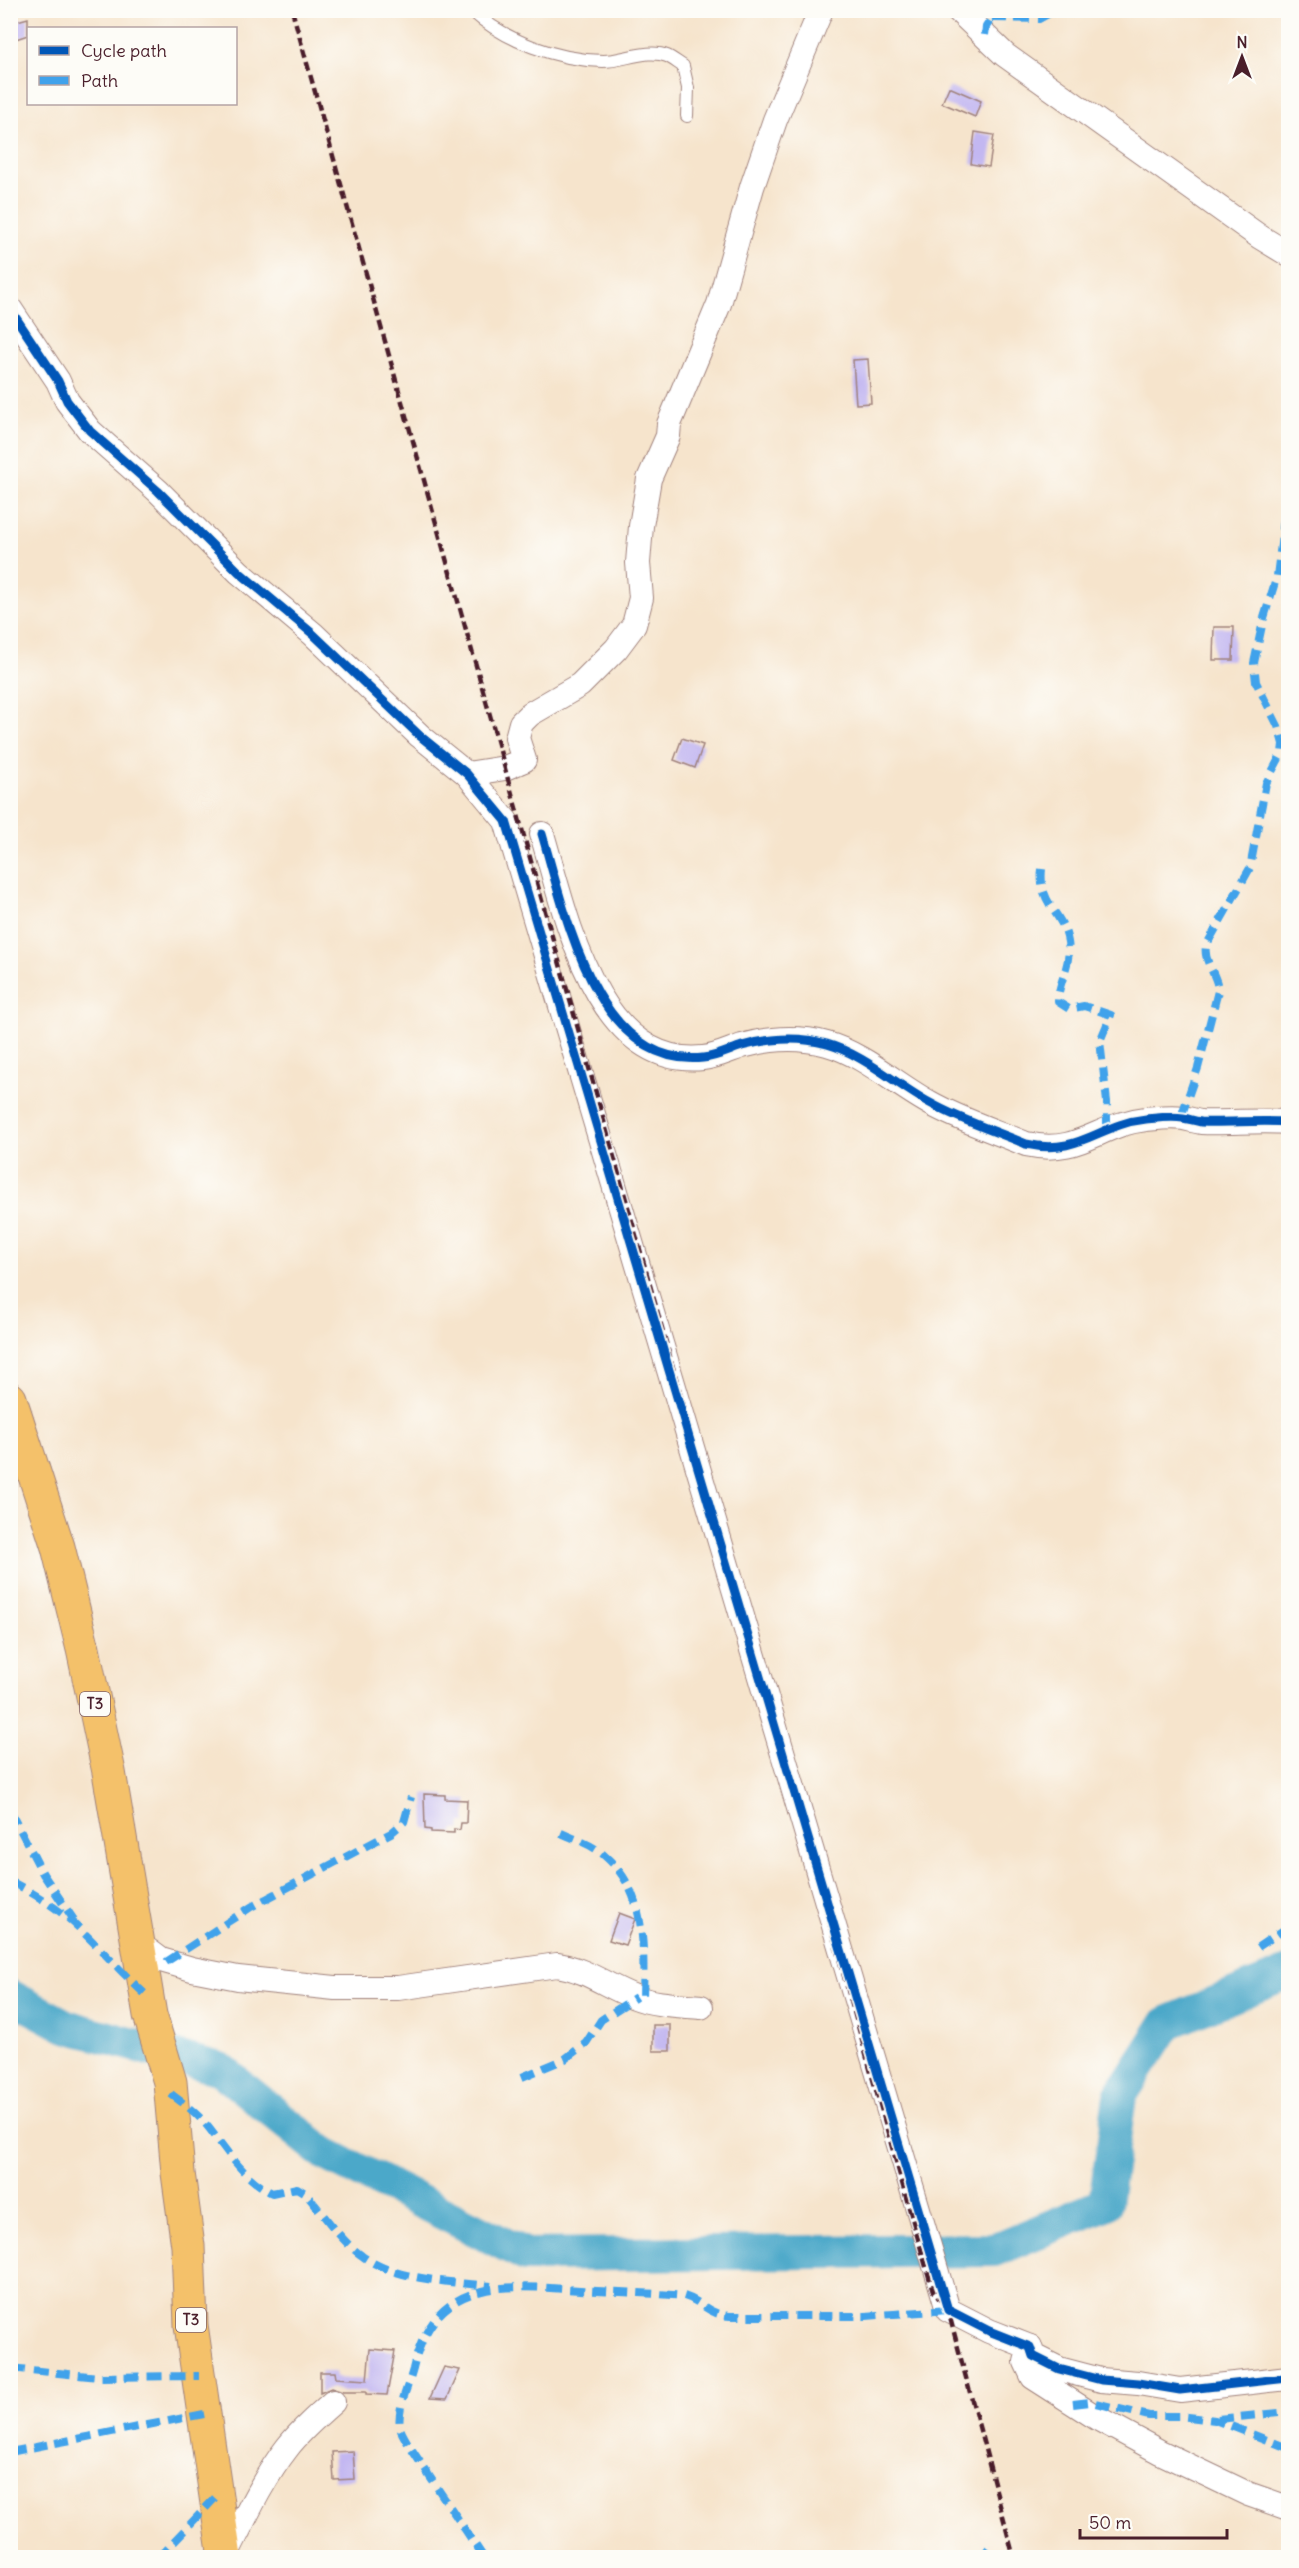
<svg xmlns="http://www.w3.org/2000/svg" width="1299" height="2568" font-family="Delius,sans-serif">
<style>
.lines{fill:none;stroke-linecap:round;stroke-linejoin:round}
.river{stroke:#4ba8c9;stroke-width:34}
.building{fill:#c3b7f1}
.service-casing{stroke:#a0827c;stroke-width:14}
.minor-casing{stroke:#a0827c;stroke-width:26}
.trunk-casing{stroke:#a0827c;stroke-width:35}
.service{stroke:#fff;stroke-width:12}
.minor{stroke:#fff;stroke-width:24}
.trunk{stroke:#f4c16b;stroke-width:33}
.rail{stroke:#4a1f2b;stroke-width:4.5;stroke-dasharray:9 4.5;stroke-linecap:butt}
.quiet{stroke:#40a2eb;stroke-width:8;stroke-dasharray:15 8;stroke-linecap:butt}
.cycleway-casing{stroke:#fdfcf7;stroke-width:13}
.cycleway{stroke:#0057b8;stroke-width:9}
.labels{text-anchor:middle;stroke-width:6;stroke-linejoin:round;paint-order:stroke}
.shield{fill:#fdfcf7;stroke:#806168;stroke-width:1.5}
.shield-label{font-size:15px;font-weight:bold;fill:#4a1f2b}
</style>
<rect width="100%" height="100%" fill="#fdfcf7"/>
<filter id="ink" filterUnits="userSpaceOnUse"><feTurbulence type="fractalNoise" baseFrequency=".0167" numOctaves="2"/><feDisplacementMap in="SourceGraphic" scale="12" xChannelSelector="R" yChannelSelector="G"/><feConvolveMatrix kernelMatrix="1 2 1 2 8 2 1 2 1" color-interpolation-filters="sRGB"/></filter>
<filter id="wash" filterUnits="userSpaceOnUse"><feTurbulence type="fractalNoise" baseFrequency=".008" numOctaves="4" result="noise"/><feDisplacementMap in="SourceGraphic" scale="24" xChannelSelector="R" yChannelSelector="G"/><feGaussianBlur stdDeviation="1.35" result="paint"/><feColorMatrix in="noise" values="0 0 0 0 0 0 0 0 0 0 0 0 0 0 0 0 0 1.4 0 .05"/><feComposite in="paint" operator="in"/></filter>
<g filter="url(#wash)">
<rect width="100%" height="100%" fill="#f6e4cc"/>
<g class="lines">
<!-- river -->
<polyline class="river" points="10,1996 66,2026 220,2069 324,2153 526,2255 994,2250 1105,2204 1120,2096 1167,2023 1288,1973"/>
</g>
<g id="blocks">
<!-- building -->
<g class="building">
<polygon points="28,18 28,35 10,41 10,23"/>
<polygon points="949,87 981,101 975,117 942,103"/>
<polygon points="975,132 994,135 989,167 971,164"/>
<polygon points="868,359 871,403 856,404 853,360"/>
<polygon points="1214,627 1234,627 1233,660 1213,660"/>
<polygon points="682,738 703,745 695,768 674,760"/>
<polygon points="424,1794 445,1795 445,1799 467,1800 466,1823 461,1823 460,1830 454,1829 454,1833 431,1832 431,1830 425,1829"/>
<polygon points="619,1913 635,1919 625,1945 609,1940"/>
<rect x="653" y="2025" width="17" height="26"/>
<polygon points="370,2349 395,2351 387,2395 366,2394 366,2392 343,2392 331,2388 320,2393 320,2372 335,2372 336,2378 367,2380"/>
<polygon points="444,2367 460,2370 447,2399 430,2398"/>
<polygon points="353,2451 355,2479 334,2480 332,2452"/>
</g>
</g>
</g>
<g filter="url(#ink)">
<use href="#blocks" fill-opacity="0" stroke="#a0827c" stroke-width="1.5"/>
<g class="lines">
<!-- service casing -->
<g class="service-casing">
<path id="service" d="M471,10C505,41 557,60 603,61C623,61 648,48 667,56C672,58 678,63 683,66L688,88L687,116"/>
</g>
<!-- minor casing -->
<g class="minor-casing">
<g id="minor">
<polyline points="958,10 1005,55 1260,237 1288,254"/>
<polyline points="10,309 58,381 67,401 90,431 158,491 239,572 313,634 420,736 467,774 506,821 948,2310 989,2331 1030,2347 1033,2356 1059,2369 1101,2380 1138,2383 1180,2390 1288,2378"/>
<polyline points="467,774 505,768 524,760 517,738 521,723 530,714 580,685 616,649 634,625 641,598 638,563 641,526 649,479 668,436 669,424 719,304 752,187 775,120 821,10"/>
<path d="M542,834C565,911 595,1069 703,1058C716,1057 730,1050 742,1046C770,1038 798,1036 827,1044C863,1054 897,1085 930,1103C960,1120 995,1131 1026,1144C1080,1156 1098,1124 1146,1119C1157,1118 1171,1116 1183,1118C1189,1119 1195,1121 1201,1122C1230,1123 1259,1120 1288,1122"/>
<path d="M138,1943L161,1960L192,1969L238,1978L335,1988H398L557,1965C586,1969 608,1987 635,1997C655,2005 679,2005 701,2007"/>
<polyline points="1030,2347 1026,2362 1033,2377 1097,2418 1160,2452 1248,2494 1288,2508"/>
<path d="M227,2558V2553C245,2518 262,2480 287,2448C300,2431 317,2416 333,2402"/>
</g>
</g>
<!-- trunk casing -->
<g class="trunk-casing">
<polyline id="trunk" points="10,1399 58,1547 83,1649 109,1772 150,2015 170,2082 178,2173 188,2246 191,2325 225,2558"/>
</g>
<!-- service -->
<use href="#service" class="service"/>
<!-- minor -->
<use href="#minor" class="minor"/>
<!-- trunk -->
<use href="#trunk" class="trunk"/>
<!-- rail -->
<polyline class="rail" points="292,10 906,2197 933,2291 948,2310 1014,2558"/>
<!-- quiet -->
<g class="quiet">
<polyline points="992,18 1039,19 1055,10"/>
<polyline points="985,35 986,27 997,10"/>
<path d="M1042,869C1038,905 1063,911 1068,942C1072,966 1058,981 1058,1002L1069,1009L1084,1006L1111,1015L1100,1041L1107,1102V1130"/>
<path d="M1181,1117L1198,1068L1218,991C1218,975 1203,962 1206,946L1250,868L1266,783L1282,753L1283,744L1278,726L1256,682L1254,663L1263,621L1277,576L1288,488"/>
<polyline points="10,1810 43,1874 74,1920"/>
<path d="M561,1833C577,1840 594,1845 606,1857C647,1893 644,1950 643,1999"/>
<path d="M10,1881C34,1893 61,1910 80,1929C103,1951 123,1974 146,1995"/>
<polyline points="1258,1947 1288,1927"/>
<polyline points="166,1962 251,1907 391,1833 404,1822 411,1797"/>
<polyline points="522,2077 565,2059 586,2043 601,2020 636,1997"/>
<path d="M171,2094C183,2103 194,2111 204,2122C225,2147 241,2177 272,2193L297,2188L305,2193C323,2213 339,2239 361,2255C392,2280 452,2282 491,2286"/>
<polyline points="10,2368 98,2377 199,2376"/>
<polyline points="1073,2404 1091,2402 1149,2416 1179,2416 1215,2420 1288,2448"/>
<polyline points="1218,2419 1288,2412"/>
<polyline points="10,2452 204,2414"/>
<polyline points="158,2558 215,2498"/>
<path d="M484,2558L410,2447C407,2441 401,2433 400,2427C397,2407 408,2388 413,2369C435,2276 502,2285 580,2290C614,2292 649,2293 684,2296C704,2302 706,2314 730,2316H866L948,2310"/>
<polyline points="981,2558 989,2548"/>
</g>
<!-- cycleway casing -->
<g class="cycleway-casing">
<g id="cycleway">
<polyline points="10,309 58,381 67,401 90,431 158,491 239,572 313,634 420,736 467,774 506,821 948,2310 989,2331 1030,2347 1033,2356 1059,2369 1101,2380 1138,2383 1180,2390 1288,2378"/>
<path d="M542,834C565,911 595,1069 703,1058C716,1057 730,1050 742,1046C770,1038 798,1036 827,1044C863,1054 897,1085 930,1103C960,1120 995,1131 1026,1144C1080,1156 1098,1124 1146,1119C1157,1118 1171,1116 1183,1118C1189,1119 1195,1121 1201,1122C1230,1123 1259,1120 1288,1122"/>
</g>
</g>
<!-- cycleway -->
<use href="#cycleway" class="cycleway"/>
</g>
</g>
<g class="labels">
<!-- shield labels -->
<g class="shield">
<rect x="80" y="1692" width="30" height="24" rx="4.5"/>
<rect x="176" y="2308" width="30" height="24" rx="4.5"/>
</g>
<g class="shield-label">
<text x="95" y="1709">T3</text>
<text x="191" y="2325">T3</text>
</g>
</g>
<!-- margin -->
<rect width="1299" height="2568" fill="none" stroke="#fdfcf7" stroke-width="36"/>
<!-- legend -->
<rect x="27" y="27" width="210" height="78" fill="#fdfcf7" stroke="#b5a4a5" stroke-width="1.5"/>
<rect x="39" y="46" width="30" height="9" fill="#0057b8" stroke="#b5a4a5" stroke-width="1.5"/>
<text x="81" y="57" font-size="18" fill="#4a1f2b">Cycle path</text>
<rect x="39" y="76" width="30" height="9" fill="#40a2eb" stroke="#b5a4a5" stroke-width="1.5"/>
<text x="81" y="87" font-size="18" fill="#4a1f2b">Path</text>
<!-- north arrow -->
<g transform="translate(1242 57)" stroke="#fdfcf7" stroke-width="4.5" paint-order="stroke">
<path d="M0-4.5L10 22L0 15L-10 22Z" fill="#4a1f2b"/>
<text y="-9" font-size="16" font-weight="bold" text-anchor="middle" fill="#4a1f2b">N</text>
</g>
<!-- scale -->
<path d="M1080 2529v9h147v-9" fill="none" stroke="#4a1f2b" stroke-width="3"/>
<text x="1089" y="2529" font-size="18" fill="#4a1f2b" stroke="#fdfcf7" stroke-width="4.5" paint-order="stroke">50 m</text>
</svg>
